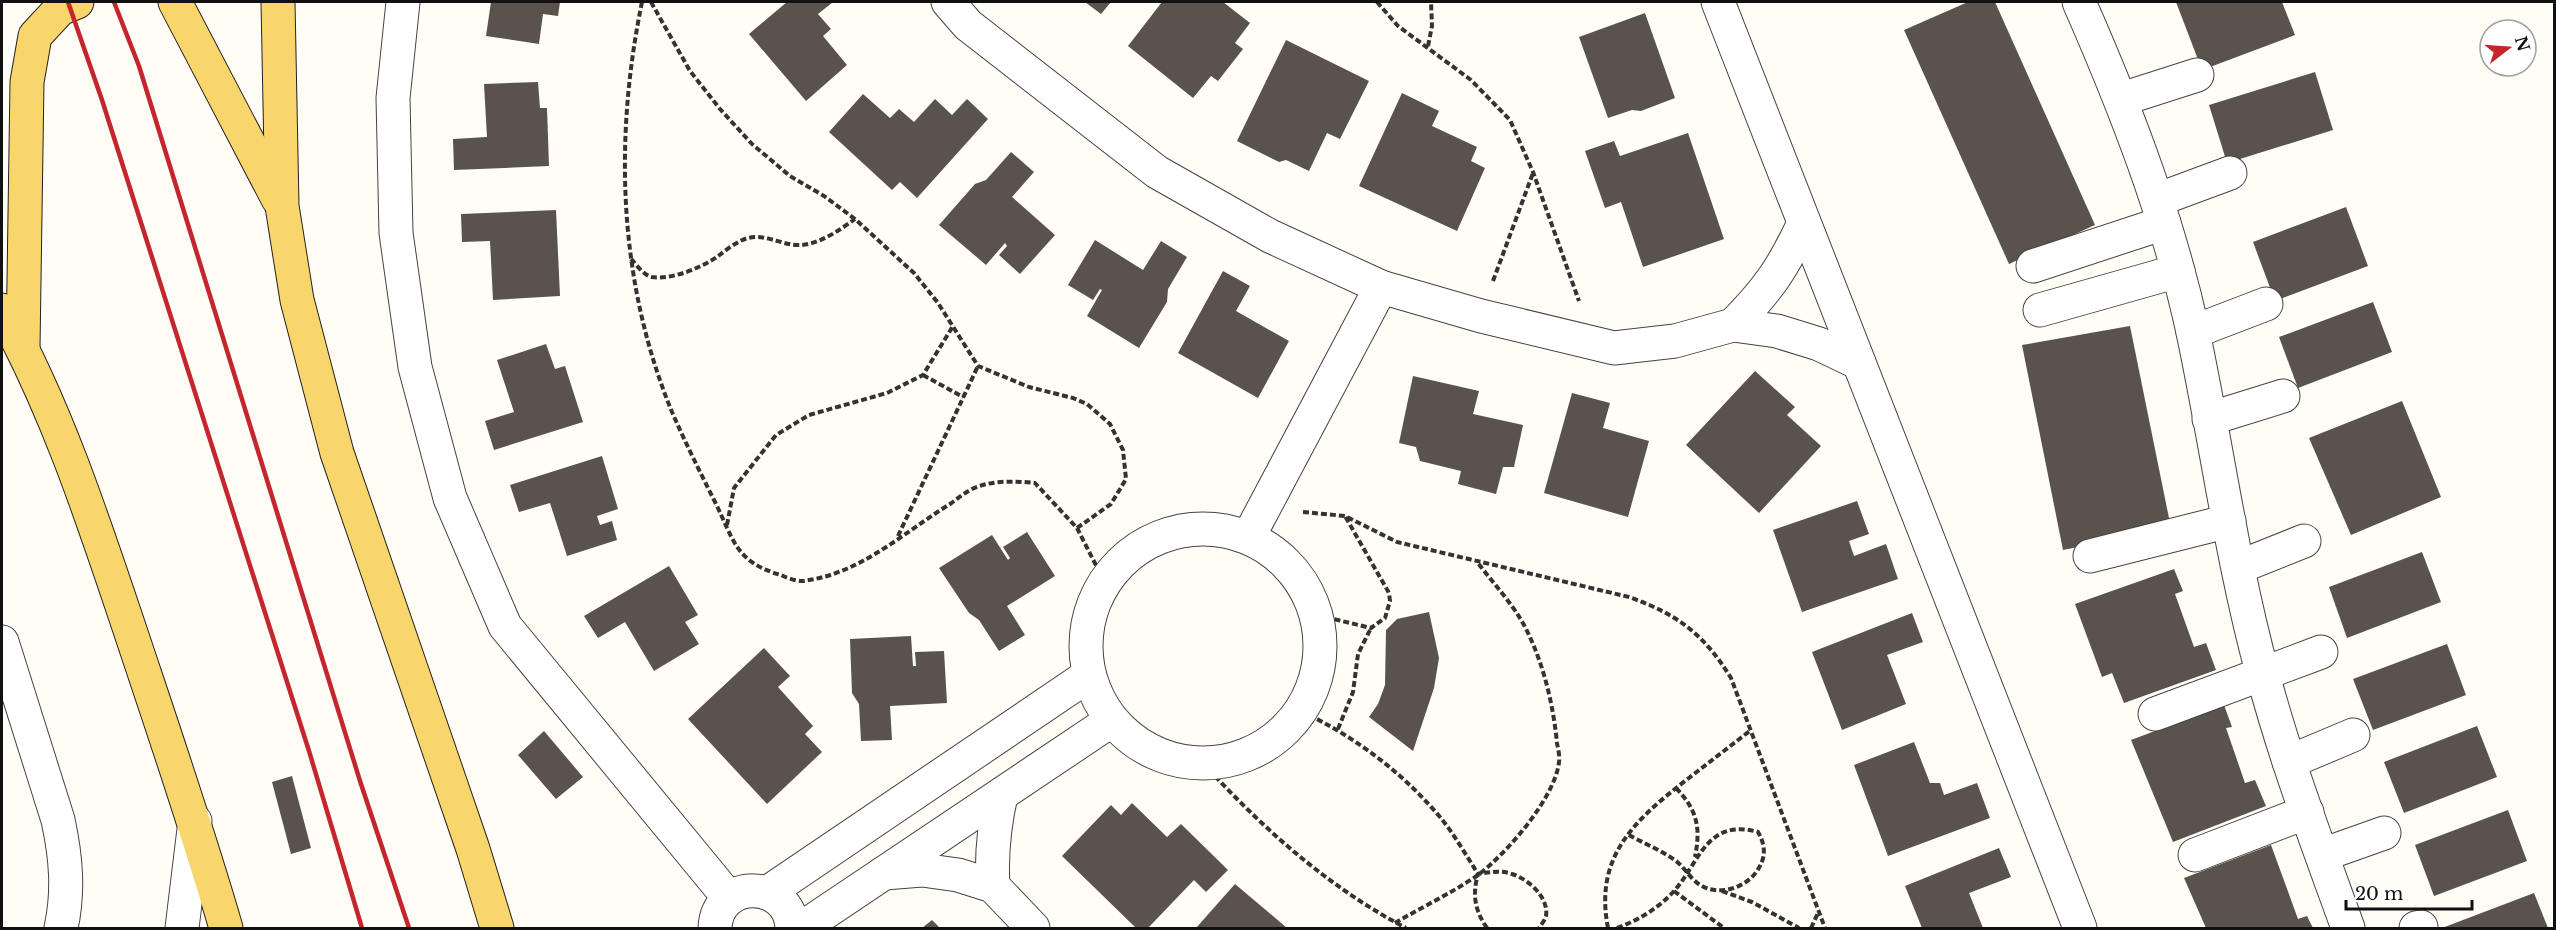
<svg xmlns="http://www.w3.org/2000/svg" width="2556" height="930" font-family="'Libre Baskerville',serif">
<style>
.building{fill:#5a524d}
.lines{fill:none;stroke-linecap:round;stroke-linejoin:round}
.minor-casing{stroke:#444;stroke-width:35}
.major-casing{stroke:#222;stroke-width:35}
.path{stroke:#333;stroke-width:4;stroke-dasharray:6 3;stroke-linecap:butt}
.minor{stroke:#fff;stroke-width:33}
.major{stroke:#f9d66b;stroke-width:33}
.rail{stroke:#c4262e;stroke-width:4.5}
</style>
<rect width="100%" height="100%" fill="#fffdf5"/>
<!-- building -->
<g class="building">
<polygon points="491,2 560,2 558,16 543,14 539,44 486,36"/>
<polygon points="787,2 833,2 818,14 831,29 823,36 847,65 806,101 749,34"/>
<polygon points="1085,2 1111,2 1101,14"/>
<polygon points="1162,2 1223,2 1250,23 1235,43 1243,49 1218,81 1211,76 1193,98 1128,46"/>
<polygon points="1968,2 1995,2 2095,225 2009,264 1904,30"/>
<polygon points="2176,2 2282,2 2295,35 2202,70"/>
<polygon points="1645,13 1675,98 1641,111 1632,110 1608,118 1579,37"/>
<polygon points="1286,40 1369,81 1340,139 1327,133 1309,171 1286,160 1279,162 1237,141"/>
<polygon points="2315,72 2333,130 2227,163 2209,105"/>
<polygon points="538,82 540,108 547,108 549,166 454,170 453,139 487,137 484,84"/>
<polygon points="1402,93 1439,111 1432,126 1477,147 1471,161 1485,168 1457,231 1359,186"/>
<polygon points="863,94 890,118 899,109 914,122 935,99 952,115 967,99 988,119 917,198 900,182 892,190 829,132"/>
<polygon points="1688,133 1724,239 1643,267 1621,202 1605,208 1585,151 1614,141 1620,156"/>
<polygon points="1011,152 1034,172 1012,197 1055,235 1020,274 999,255 1007,246 1005,243 986,265 939,225 975,184 986,180"/>
<polygon points="2346,207 2368,266 2275,301 2253,242"/>
<polygon points="556,210 560,296 493,300 490,241 462,242 461,214"/>
<polygon points="1095,240 1143,270 1161,241 1187,257 1168,289 1167,302 1139,348 1087,316 1102,290 1100,289 1093,300 1068,285"/>
<polygon points="1223,271 1250,286 1236,311 1289,341 1258,398 1178,353"/>
<polygon points="2373,302 2392,352 2298,388 2279,337"/>
<polygon points="2130,326 2171,528 2063,550 2022,345"/>
<polygon points="546,344 555,369 565,366 583,422 494,450 485,421 514,412 497,360"/>
<polygon points="1755,371 1795,407 1787,415 1821,446 1759,513 1686,445"/>
<polygon points="1413,376 1479,391 1473,414 1523,425 1514,467 1503,467 1496,494 1458,484 1461,471 1420,461 1416,447 1399,443"/>
<polygon points="1572,393 1610,403 1603,428 1649,441 1628,517 1544,493"/>
<polygon points="2402,401 2441,497 2351,535 2309,438"/>
<polygon points="602,456 618,509 597,516 600,525 612,521 617,540 567,556 550,503 519,512 510,485"/>
<polygon points="1857,501 1869,534 1849,541 1854,556 1886,544 1898,579 1802,612 1773,530"/>
<polygon points="1027,532 1055,576 1007,606 1025,635 999,651 979,620 969,613 939,568 992,535 1008,560 1010,558 1003,547"/>
<polygon points="2422,552 2441,602 2347,638 2329,587"/>
<polygon points="669,566 698,615 685,622 699,644 654,671 625,622 598,638 584,616"/>
<polygon points="2174,569 2183,591 2175,594 2194,647 2206,643 2216,670 2124,703 2112,673 2102,677 2075,604"/>
<polygon points="1429,612 1439,658 1434,688 1413,751 1369,717 1378,704 1385,685 1386,630 1397,619"/>
<polygon points="1912,613 1923,642 1887,655 1906,704 1842,730 1812,652"/>
<polygon points="911,636 913,666 916,666 915,652 944,651 947,703 890,706 892,740 861,741 859,704 852,693 850,639"/>
<polygon points="2447,644 2466,695 2373,730 2353,679"/>
<polygon points="764,648 790,676 778,687 813,726 805,734 822,752 767,804 688,719"/>
<polygon points="2224,705 2232,727 2226,728 2245,783 2255,780 2266,806 2173,842 2131,740"/>
<polygon points="2477,726 2497,777 2404,813 2384,762"/>
<polygon points="544,731 583,777 556,799 518,755"/>
<polygon points="1914,742 1930,783 1940,783 1944,795 1977,783 1990,818 1888,856 1854,765"/>
<polygon points="292,776 311,848 291,854 272,782"/>
<polygon points="1132,803 1167,837 1181,824 1228,870 1206,892 1194,880 1148,928 1136,928 1062,856 1111,805 1121,815"/>
<polygon points="2508,810 2527,861 2434,896 2415,845"/>
<polygon points="2271,845 2298,919 2307,916 2313,928 2206,928 2184,878"/>
<polygon points="1999,848 2011,877 1969,893 1983,928 1922,928 1905,886"/>
<polygon points="1235,884 1287,928 1196,928"/>
<polygon points="2534,893 2548,928 2442,928"/>
<polygon points="932,920 940,928 922,928"/>
</g>
<g class="lines">
<!-- minor casing -->
<g class="minor-casing">
<g id="minor">
<polyline points="403,2 393,98 396,233 415,367 450,498 505,626 729,898"/>
<polyline points="948,2 968,25 1157,172 1270,236 1381,287 1481,316 1614,348 1675,341 1733,325 1777,331 1819,344 1859,363"/>
<polyline points="1718,2 2080,928"/>
<path d="M2079,2C2126,109 2168,217 2193,332C2217,446 2232,562 2263,675C2286,761 2318,845 2348,928"/>
<polyline points="2122,99 2197,75"/>
<polyline points="2157,200 2230,173"/>
<polyline points="2033,266 2164,223"/>
<polyline points="2040,310 2178,271"/>
<path d="M1733,325C1768,290 1783,268 1804,223"/>
<polyline points="2193,332 2266,304"/>
<polyline points="2209,419 2283,396"/>
<circle cx="1203" cy="646" r="117"/>
<polyline points="1249,536 1381,287"/>
<polyline points="2090,556 2229,521"/>
<polyline points="2239,567 2304,541"/>
<path d="M2,642L58,820C66,857 69,891 61,928"/>
<polyline points="2155,714 2321,652"/>
<polyline points="2289,762 2353,735"/>
<polyline points="2195,855 2307,812"/>
<polyline points="2322,855 2384,833"/>
<polyline points="884,873 922,870 958,875 993,886 1033,928"/>
<path d="M993,886C991,854 994,826 1001,795"/>
<polyline points="767,893 1089,675"/>
<polyline points="182,928 195,821"/>
<path d="M715,928C717,878 790,879 792,928"/>
<polyline points="802,928 1112,720"/>
<polyline points="2416,928 2421,927"/>
</g>
</g>
<!-- major casing -->
<g class="major-casing">
<g id="major">
<polyline points="175,2 278,199"/>
<polyline points="278,2 282,206 297,300 337,453 473,849 497,928"/>
<path d="M2,310C58,412 93,520 130,630C163,729 197,828 226,928"/>
<polyline points="23,347 27,82 35,36 60,9 77,2"/>
</g>
</g>
<!-- path -->
<g class="path">
<path d="M642,2C614,138 618,281 672,412C685,442 700,472 715,502C734,540 735,562 781,575C787,578 796,581 802,581C859,575 903,533 950,504C957,499 964,493 972,489C991,480 1015,481 1035,483L1077,528L1104,581"/>
<polyline points="651,2 690,71 720,109 752,144 790,176 824,196 855,219 914,273 938,303 978,366 1029,387 1073,398 1087,404 1110,424 1123,450 1126,479 1111,504 1077,528"/>
<polyline points="1377,2 1398,26 1471,80 1510,120 1533,172 1579,301"/>
<polyline points="1428,46 1432,26 1431,2"/>
<path d="M631,259C637,265 643,275 652,277C672,280 700,268 717,257C726,250 737,241 748,238C766,234 779,244 797,245C817,246 840,230 855,219"/>
<polyline points="1493,281 1533,173"/>
<polyline points="923,375 963,397"/>
<path d="M1303,512L1345,516L1397,542L1629,597C1677,614 1704,634 1731,678L1825,928"/>
<polyline points="727,525 734,488 776,435 809,415 887,393 923,375 953,326"/>
<polyline points="898,536 978,366"/>
<polyline points="1317,615 1371,628 1385,618 1390,601 1389,593 1345,516"/>
<path d="M1301,711C1355,737 1401,771 1440,817C1454,834 1466,855 1478,874"/>
<polyline points="1338,729 1353,692 1358,654 1371,628"/>
<path d="M1203,763C1262,828 1328,887 1406,928"/>
<path d="M1676,788C1697,810 1701,827 1695,857"/>
<polyline points="1674,891 1724,928"/>
<polyline points="1722,891 1752,902 1799,928"/>
<path d="M1395,923C1422,907 1452,893 1478,875C1507,853 1555,798 1559,762C1560,756 1558,749 1557,743C1553,703 1543,661 1524,625C1512,603 1493,583 1478,563"/>
<path d="M1487,928C1475,911 1472,895 1478,874C1490,872 1501,870 1512,874C1528,879 1549,897 1546,916C1545,920 1541,925 1539,928"/>
<path d="M1608,928C1594,857 1634,821 1685,781C1707,764 1729,747 1751,730"/>
<path d="M1617,928C1639,920 1659,908 1675,890C1700,861 1707,818 1758,832C1766,846 1766,858 1757,871C1744,890 1713,898 1695,881C1688,875 1684,867 1676,861C1661,850 1643,843 1627,834"/>
<polyline points="1811,928 1818,913"/>
</g>
<!-- minor -->
<use href="#minor" class="minor"/>
<!-- major -->
<use href="#major" class="major"/>
<!-- rail -->
<g class="rail">
<polyline points="68,2 102,100 309,751 362,928"/>
<polyline points="114,2 139,66 360,781 409,928"/>
</g>
</g>
<!-- border -->
<rect width="2556" height="930" fill="none" stroke="#111111" stroke-width="6"/>
<!-- north arrow -->
<g transform="translate(2508 48) rotate(73)"><circle r="28" fill="#ffffff" stroke="#a0a0a0" stroke-width="1.5"/>
<path d="M0-4.5L10 22L0 15L-10 22Z" fill="#c4262e"/>
<text y="-9" font-size="16" font-weight="bold" text-anchor="middle" fill="#111111">N</text>
</g>
<!-- scale -->
<path d="M2346 900v9h126v-9" fill="none" stroke="#111111" stroke-width="3"/>
<text x="2355" y="900" font-size="18" fill="#111111" stroke="#ffffff" stroke-width="4.5" paint-order="stroke">20 m</text>
</svg>
